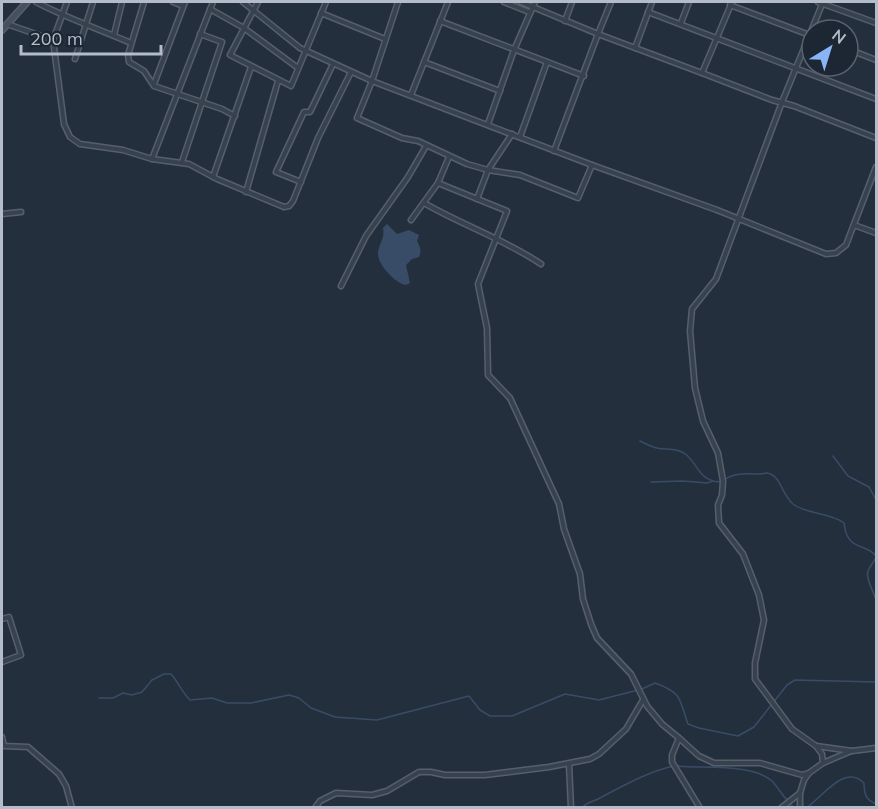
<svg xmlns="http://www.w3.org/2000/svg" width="878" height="809" font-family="Mulish,sans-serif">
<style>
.water{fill:#394c67}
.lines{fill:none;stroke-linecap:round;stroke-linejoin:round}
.stream{stroke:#394c67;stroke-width:1.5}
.street-casing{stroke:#565f6c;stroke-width:7}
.secondary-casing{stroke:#565f6c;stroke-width:8}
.street{stroke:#38414e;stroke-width:4}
.secondary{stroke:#465061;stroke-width:5}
</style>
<rect width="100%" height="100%" fill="#242f3e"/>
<!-- water -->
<path class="water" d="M387,224L397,234L409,230L419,235L417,241C420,247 422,250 419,257L412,259L406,265L410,283L406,285C396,284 377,264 378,253C379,243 385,239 383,228Z"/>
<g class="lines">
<!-- stream -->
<g class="stream">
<path d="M640,441C645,443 651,447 657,448C667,450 675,448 684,453C696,461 698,477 713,481C722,484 727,476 735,475C743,473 754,474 762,474C764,473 765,473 767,473C781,475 781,494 793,504C808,515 829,512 844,523C845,527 845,533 848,537C853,548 869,546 876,556"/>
<polyline points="833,456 848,476 869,487 876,500"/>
<polyline points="651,482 683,481 707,483 713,481"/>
<path d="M876,557C874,562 870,566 868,571C865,578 874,592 876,600"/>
<path d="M99,698H113L123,693L132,695L142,692L152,680L164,674H171C178,682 182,692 190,700L212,698L227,703H251L289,695L299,698L311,708L335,717L377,720L469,696L480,710L490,716H512L565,694L599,700L642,689L655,683C683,693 679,699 688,724L699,728L738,736L754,727L787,685L795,680L876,682"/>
<path d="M678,766C703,769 751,763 772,781C777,786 782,795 787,800"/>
<polyline points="790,804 795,808"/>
<path d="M582,808C586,802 592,802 598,799C623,786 645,773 673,766"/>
<path d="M806,808C822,798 844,763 864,783C864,794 866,800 876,804"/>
</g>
<!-- street casing -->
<g class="street-casing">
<g id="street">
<path d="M36,2C66,18 99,29 131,43"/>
<polyline points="67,2 53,40 64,124 70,137 80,144 123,150 152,159 189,164 217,179 284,207 289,206 293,201 318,138 351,72"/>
<polyline points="144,2 128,55 129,62 144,71 154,86 222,109 235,116"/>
<polyline points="173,2 183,6"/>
<polyline points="243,2 300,48 372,81 357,118 402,138 418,141 467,164 488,170 520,175 578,198 592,165"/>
<polyline points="258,2 230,55 291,86 326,2"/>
<polyline points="398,2 372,81 592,165 717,210 826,254 836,253 846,245 876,167"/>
<polyline points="504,2 529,12"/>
<polyline points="521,2 598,34 554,151"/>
<polyline points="611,2 598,34 702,73 732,2"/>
<polyline points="818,2 876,23"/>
<polyline points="823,2 782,102 716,279 692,309 690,331 695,388 703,421 718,453 723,481 722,495 718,505 719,523 743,554 759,595 764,620 755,663 755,679 792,729 816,746 852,751 876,748"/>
<polyline points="730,5 812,36"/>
<polyline points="210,9 244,28 298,68"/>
<polyline points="648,12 876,99"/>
<polyline points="321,13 385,39"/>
<polyline points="440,21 584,76"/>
<polyline points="565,21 572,2"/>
<polyline points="681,23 689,2"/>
<polyline points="7,24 53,40"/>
<polyline points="114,35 122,2"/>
<polyline points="635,48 652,2"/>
<polyline points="848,49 876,60"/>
<polyline points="75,59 93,2"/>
<polyline points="424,62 500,91"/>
<polyline points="702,73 772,100 794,106 876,138"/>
<polyline points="154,84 185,2"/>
<polyline points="411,95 448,2"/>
<polyline points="488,124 514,50 535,2"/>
<polyline points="520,137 547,62"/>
<polyline points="152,159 213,2"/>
<polyline points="182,162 222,42 200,34"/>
<polyline points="213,177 251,67"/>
<polyline points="301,182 276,172 304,112 310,112 333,64"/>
<polyline points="438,183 507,211 478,284 487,328 488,375 510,398 559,504 564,529 580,574 583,599 591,624 597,638 631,674 647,706 662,724 679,738 672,755 672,762 700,808"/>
<polyline points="246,192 278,81"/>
<polyline points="477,199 488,170 512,134"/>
<path d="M424,203C462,225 504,239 541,264"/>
<polyline points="2,214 21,212"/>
<polyline points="411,220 438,183 449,157"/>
<polyline points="854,225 876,233"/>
<polyline points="341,286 366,236 408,177 426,146"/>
<polyline points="2,619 9,617 21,655 2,662"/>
<polyline points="2,737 4,746 28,747 59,774 66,786 72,808"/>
<polyline points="679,738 699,756 714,763 760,763 802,775 809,773 823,763 822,754 816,746"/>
<polyline points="823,763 851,751"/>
<polyline points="569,764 571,808"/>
<polyline points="315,808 320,801 336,793 372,795 387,791 419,772 431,772 445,775 485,775 549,767 590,759 599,754 626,729 643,700"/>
<polyline points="781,808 800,793 804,780 809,773"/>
<polyline points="800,808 800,793"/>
</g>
</g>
<!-- secondary casing -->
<g class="secondary-casing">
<polyline id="secondary" points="2,30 27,2"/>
</g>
<!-- street -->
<use href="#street" class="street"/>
<!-- secondary -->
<use href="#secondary" class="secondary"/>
</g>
<!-- border -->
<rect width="878" height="809" fill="none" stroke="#b4bcc9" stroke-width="6"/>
<!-- north arrow -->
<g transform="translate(830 48) rotate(38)"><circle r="28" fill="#1d2633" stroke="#59626f" stroke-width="1.5"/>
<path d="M0-4.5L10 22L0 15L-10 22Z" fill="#8ab4f8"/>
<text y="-9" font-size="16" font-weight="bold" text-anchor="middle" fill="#b4bcc9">N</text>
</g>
<!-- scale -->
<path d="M21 45v9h140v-9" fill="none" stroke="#b4bcc9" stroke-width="3"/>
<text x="30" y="45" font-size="18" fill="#b4bcc9" stroke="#1d2633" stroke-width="4.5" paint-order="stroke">200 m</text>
</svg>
